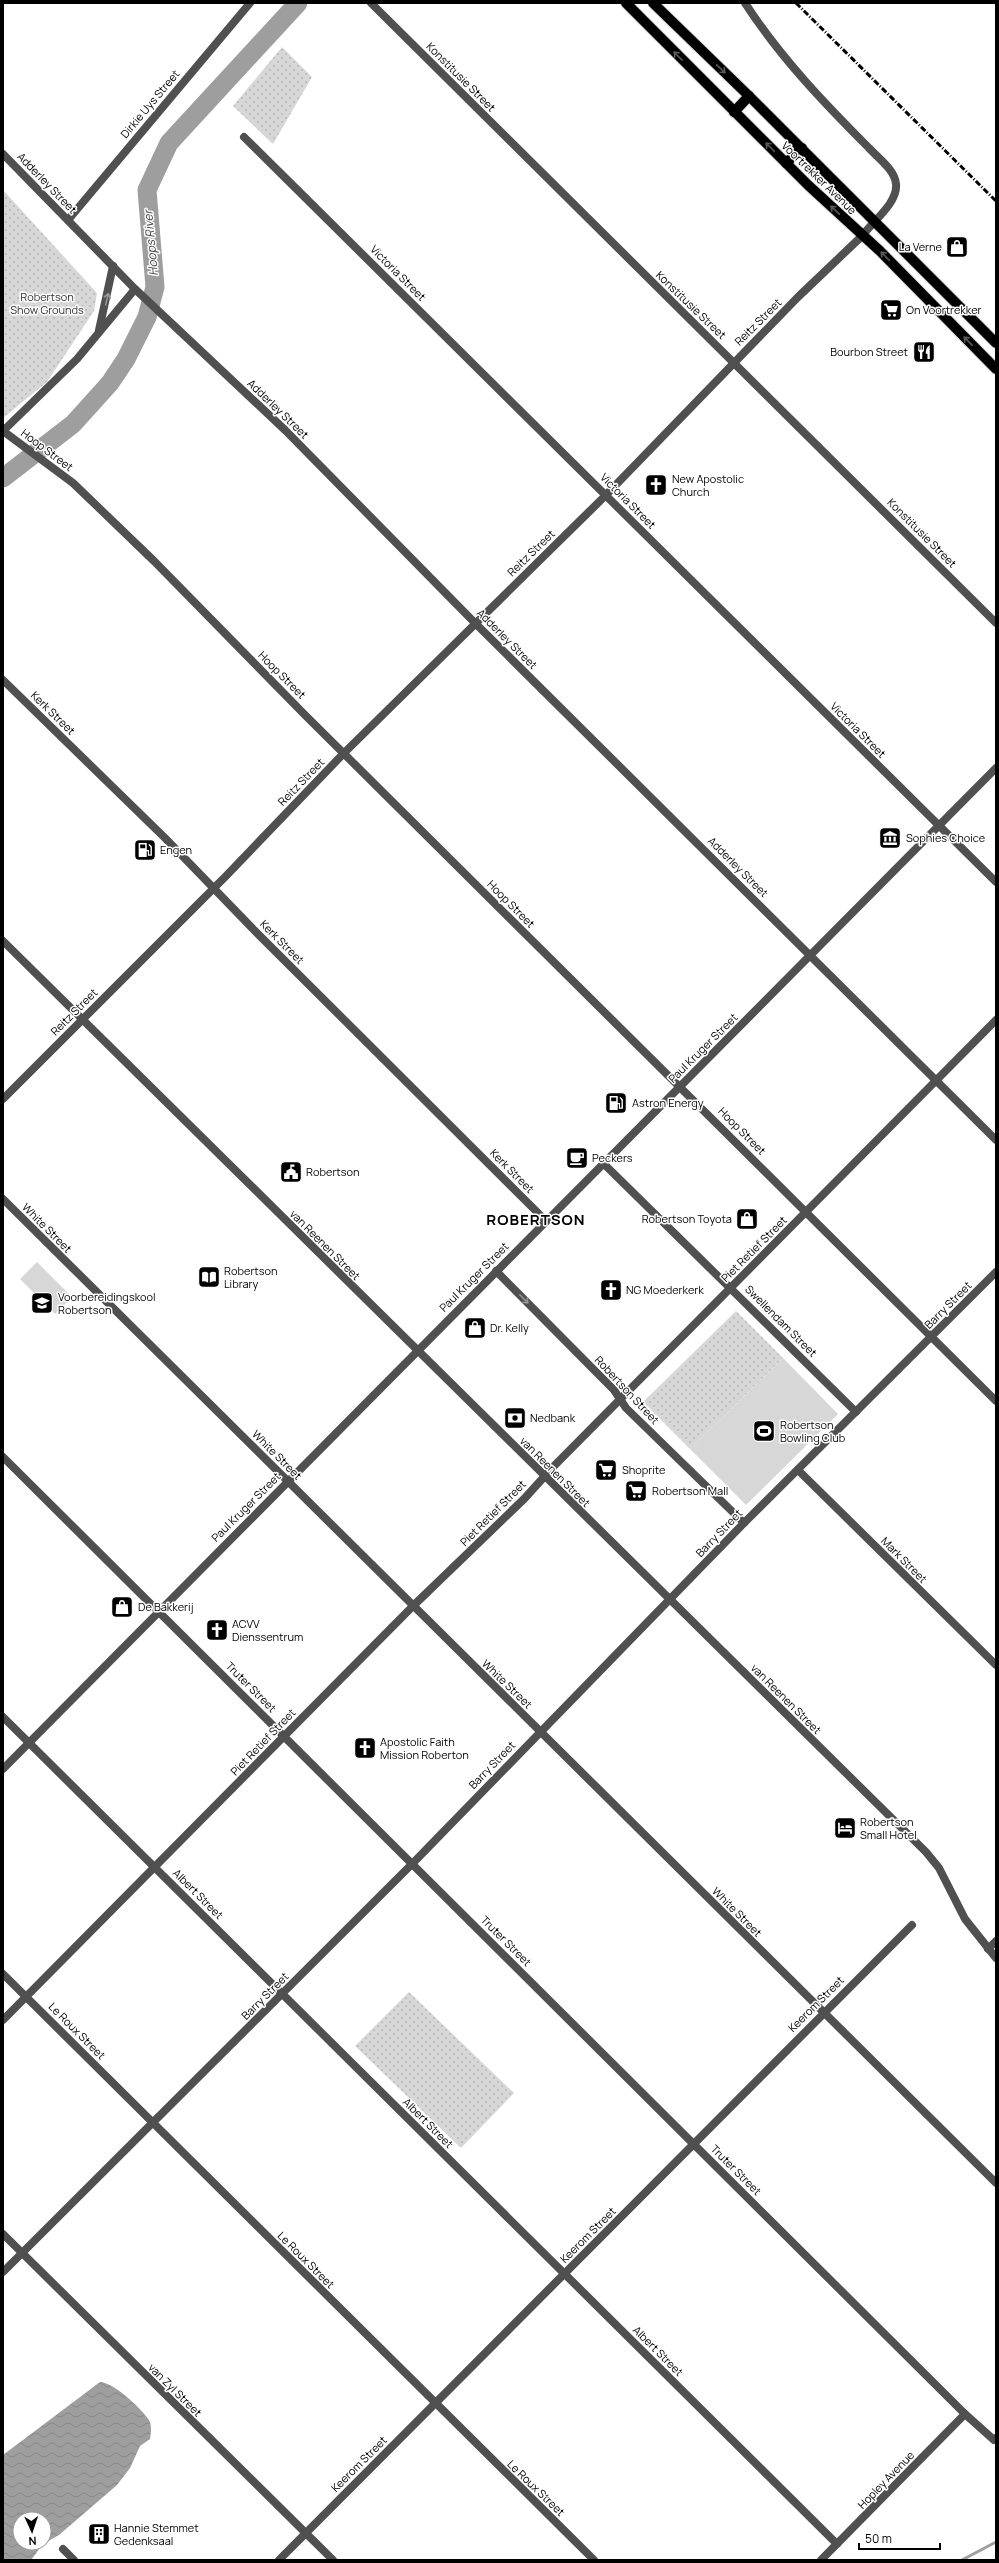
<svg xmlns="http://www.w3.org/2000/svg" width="999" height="2563" font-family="Manrope,sans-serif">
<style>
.park{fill:url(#park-dots)}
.pitch{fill:#d7d7d7}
.water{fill:url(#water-waves);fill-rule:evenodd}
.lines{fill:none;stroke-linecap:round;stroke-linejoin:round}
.stream{stroke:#9e9e9e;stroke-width:3}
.river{stroke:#9e9e9e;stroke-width:19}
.primary-casing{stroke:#dbdbdb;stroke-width:12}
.minor{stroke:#505050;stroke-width:8}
.tertiary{stroke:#505050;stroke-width:8}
.primary{stroke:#000;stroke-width:10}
.rail{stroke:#000;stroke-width:3;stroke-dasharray:6 2 1 2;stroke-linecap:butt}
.oneway{stroke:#595959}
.oneway2{stroke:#969696}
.labels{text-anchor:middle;stroke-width:3;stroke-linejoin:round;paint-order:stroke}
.street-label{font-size:11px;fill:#000;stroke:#fff}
.poi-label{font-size:11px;fill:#000;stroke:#fff;text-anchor:start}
.park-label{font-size:11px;fill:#2e2e2e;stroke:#fff}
.water-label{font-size:12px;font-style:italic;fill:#3f3f3f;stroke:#fff}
.district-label{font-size:15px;font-weight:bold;letter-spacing:1px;fill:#000;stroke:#fff}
</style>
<defs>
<pattern id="park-dots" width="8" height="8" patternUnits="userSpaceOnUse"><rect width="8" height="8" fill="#d7d7d7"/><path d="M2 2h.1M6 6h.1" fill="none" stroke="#b7b7b7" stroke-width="1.8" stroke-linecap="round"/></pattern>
<pattern id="water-waves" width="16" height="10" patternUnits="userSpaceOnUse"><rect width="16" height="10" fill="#9e9e9e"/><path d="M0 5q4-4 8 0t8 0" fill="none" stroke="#868686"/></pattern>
</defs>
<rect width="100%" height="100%" fill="#fff"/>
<!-- park -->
<g class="park">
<polygon points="282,47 312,77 273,144 233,106"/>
<polygon points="3,190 97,293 94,311 47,382 3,418"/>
<polygon points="736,1311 783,1358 690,1449 643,1402"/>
<polygon points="409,1992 514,2093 461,2148 355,2046"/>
</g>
<!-- pitch -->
<g class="pitch">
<polygon points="37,1262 72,1297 55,1314 20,1279"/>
<polygon points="783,1358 838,1414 746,1505 690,1449"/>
</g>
<!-- water -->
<path class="water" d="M100,2382C113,2382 141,2408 149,2420C152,2426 151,2432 150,2439L140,2446L130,2468L117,2485L59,2535L43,2544L31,2560H3V2455ZM20,2519H44V2543H20Z"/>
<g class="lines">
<!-- stream -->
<polyline class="stream" points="962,2560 996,2542"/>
<!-- river -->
<polyline class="river" points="3,478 73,424 110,383 126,359 147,317 155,287 147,190 169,143 298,3"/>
<!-- primary casing -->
<g class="primary-casing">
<g id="primary">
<polyline points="626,3 808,185 880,251 996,369"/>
<polyline points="653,3 749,96 996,343"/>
<polyline points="734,112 749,96"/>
<polyline points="786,163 802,148"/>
</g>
</g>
<!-- minor -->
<g class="minor">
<polyline points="371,3 996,623"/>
<polyline points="244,137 996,882"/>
<polyline points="3,154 135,289 285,430 475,623 996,1140"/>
<polyline points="68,220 250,3"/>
<polyline points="99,330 113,266"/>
<polyline points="3,431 73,483 154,561 305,715 996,1401"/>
<polyline points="3,431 77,359 135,289"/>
<polyline points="3,680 165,838 254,930 546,1221"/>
<polyline points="3,941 926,1852 939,1868 965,1919 996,1958"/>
<polyline points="3,1099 226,876 344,753 606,495 798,297 862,236"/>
<polyline points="603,1163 856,1412"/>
<polyline points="3,1199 996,2183"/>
<polyline points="496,1271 614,1390 626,1408 744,1523"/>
<polyline points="3,1457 965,2414 994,2440 996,2438"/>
<polyline points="798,1470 996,1665"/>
<polyline points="3,1717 837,2544"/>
<polyline points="988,1949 996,1941"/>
<polyline points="3,1974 594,2560"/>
<polyline points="3,2020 413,1606 524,1499 553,1467 996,1020"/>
<polyline points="3,2234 333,2560"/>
<polyline points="3,2272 413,1863 744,1523 996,1272"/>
<polyline points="63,2549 74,2560"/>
<polyline points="279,2560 912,1925"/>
<polyline points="821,2560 965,2414"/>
</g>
<!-- tertiary -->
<g class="tertiary">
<path d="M745,3C780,57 824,103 869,148C878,158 895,170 896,184C898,203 873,221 862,236"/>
<polyline points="3,1769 996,768"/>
</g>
<!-- primary -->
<use href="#primary" class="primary"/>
<!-- rail -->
<polyline class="rail" points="796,3 996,201"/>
</g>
<!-- one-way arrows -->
<defs><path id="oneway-shaft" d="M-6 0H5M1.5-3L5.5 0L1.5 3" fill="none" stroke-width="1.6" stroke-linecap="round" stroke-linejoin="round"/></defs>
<g class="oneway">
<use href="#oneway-shaft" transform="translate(678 56) rotate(-135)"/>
<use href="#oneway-shaft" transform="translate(721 69) rotate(44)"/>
<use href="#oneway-shaft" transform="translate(770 147) rotate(-135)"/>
<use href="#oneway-shaft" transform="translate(835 210) rotate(-137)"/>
<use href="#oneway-shaft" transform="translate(885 256) rotate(-134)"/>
<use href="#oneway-shaft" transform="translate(968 341) rotate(-134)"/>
</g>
<g class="oneway2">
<use href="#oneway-shaft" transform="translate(107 299) rotate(-77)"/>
<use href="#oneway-shaft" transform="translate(524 1299) rotate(45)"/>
</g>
<!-- icons -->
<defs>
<g id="shop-square" transform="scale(1.15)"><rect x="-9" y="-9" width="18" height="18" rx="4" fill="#000" stroke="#fff"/><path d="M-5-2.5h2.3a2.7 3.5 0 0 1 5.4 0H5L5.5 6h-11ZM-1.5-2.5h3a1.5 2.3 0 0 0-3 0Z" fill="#fff"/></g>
<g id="supermarket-square" transform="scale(1.15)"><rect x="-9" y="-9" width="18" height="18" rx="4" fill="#000" stroke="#fff"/><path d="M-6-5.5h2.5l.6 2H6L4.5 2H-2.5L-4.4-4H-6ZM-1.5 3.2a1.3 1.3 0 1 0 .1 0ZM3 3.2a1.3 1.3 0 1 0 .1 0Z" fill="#fff"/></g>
<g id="restaurant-square" transform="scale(1.15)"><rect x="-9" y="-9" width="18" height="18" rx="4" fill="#000" stroke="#fff"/><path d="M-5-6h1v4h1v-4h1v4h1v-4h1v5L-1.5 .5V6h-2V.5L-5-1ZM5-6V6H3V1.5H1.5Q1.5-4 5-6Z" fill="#fff"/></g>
<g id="church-square" transform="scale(1.15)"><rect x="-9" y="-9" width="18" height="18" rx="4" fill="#000" stroke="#fff"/><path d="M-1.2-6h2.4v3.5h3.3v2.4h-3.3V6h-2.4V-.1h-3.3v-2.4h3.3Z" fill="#fff"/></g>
<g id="museum-square" transform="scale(1.15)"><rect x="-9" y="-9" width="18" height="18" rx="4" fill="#000" stroke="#fff"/><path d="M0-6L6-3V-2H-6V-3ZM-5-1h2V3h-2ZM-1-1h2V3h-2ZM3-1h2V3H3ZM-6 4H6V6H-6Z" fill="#fff"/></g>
<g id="fuel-square" transform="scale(1.15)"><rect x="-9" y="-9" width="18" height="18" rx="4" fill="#000" stroke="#fff"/><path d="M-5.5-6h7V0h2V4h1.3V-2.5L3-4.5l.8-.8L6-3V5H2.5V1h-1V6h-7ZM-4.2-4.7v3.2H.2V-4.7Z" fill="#fff"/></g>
<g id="cafe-square" transform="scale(1.15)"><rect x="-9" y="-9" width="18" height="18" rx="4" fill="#000" stroke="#fff"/><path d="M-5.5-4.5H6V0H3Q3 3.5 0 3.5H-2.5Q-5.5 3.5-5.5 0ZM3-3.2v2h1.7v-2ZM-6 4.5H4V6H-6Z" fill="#fff"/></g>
<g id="civic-square" transform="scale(1.15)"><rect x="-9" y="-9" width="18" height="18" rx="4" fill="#000" stroke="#fff"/><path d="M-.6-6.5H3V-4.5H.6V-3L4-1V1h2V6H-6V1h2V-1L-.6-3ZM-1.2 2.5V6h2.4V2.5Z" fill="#fff"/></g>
<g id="library-square" transform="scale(1.15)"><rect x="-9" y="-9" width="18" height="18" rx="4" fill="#000" stroke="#fff"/><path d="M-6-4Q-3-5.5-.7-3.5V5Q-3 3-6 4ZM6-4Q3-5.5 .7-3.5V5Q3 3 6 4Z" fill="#fff"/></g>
<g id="school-square" transform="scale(1.15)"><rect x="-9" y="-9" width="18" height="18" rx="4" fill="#000" stroke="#fff"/><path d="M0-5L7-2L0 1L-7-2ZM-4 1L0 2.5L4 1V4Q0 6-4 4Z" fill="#fff"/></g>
<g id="bank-square" transform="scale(1.15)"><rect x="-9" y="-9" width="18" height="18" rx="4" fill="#000" stroke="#fff"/><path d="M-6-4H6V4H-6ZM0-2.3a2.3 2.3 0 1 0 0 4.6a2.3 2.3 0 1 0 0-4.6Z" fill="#fff"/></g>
<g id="stadium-square" transform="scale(1.15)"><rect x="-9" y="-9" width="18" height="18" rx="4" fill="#000" stroke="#fff"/><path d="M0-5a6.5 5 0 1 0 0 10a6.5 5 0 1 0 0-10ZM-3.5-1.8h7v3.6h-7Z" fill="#fff"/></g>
<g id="hotel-square" transform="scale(1.15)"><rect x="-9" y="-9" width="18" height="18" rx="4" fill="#000" stroke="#fff"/><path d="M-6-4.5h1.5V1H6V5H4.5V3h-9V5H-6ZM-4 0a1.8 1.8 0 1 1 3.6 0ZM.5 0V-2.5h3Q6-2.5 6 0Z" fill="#fff"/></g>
<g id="building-square" transform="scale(1.15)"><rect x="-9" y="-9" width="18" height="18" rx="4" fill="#000" stroke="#fff"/><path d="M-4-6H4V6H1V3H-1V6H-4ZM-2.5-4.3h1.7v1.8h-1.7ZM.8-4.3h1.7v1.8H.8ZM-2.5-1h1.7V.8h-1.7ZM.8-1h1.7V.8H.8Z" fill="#fff"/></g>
</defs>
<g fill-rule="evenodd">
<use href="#shop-square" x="957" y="247"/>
<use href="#supermarket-square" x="891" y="310"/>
<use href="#restaurant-square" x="924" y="352"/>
<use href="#church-square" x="656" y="485"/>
<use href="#museum-square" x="890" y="838"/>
<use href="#fuel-square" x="145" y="850"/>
<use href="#fuel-square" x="616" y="1103"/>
<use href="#cafe-square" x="577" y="1158"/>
<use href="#civic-square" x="291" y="1172"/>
<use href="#shop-square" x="747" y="1219"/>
<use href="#library-square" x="209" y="1277"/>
<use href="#church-square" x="611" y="1290"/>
<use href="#school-square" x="42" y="1303"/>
<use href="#shop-square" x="475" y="1328"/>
<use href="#bank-square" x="515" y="1418"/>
<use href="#stadium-square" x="764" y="1431"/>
<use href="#supermarket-square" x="606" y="1470"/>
<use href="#supermarket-square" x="636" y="1491"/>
<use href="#shop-square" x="122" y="1607"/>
<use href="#church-square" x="217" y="1630"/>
<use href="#church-square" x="365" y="1748"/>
<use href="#hotel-square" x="845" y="1828"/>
<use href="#building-square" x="99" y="2534"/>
</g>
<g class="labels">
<!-- street labels -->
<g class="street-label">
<text transform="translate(461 77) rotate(45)" y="4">Konstitusie Street</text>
<text transform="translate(150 104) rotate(-50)" y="4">Dirkie Uys Street</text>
<text transform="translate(819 178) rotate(44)" y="4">Voortrekker Avenue</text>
<text transform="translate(47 183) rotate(46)" y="4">Adderley Street</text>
<text transform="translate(398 273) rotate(45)" y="4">Victoria Street</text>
<text transform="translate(691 305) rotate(44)" y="4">Konstitusie Street</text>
<text transform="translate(758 322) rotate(-45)" y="4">Reitz Street</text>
<text transform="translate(278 409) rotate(44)" y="4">Adderley Street</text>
<text transform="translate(47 450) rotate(37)" y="4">Hoop Street</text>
<text transform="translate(628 501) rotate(45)" y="4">Victoria Street</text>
<text transform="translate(922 533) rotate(45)" y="4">Konstitusie Street</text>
<text transform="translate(531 553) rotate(-44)" y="4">Reitz Street</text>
<text transform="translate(507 639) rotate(45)" y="4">Adderley Street</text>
<text transform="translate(282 675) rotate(45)" y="4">Hoop Street</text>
<text transform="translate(53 713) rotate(44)" y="4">Kerk Street</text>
<text transform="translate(858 730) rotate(45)" y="4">Victoria Street</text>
<text transform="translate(301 782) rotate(-46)" y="4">Reitz Street</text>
<text transform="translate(738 867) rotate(45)" y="4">Adderley Street</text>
<text transform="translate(511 904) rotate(45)" y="4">Hoop Street</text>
<text transform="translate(282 942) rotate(45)" y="4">Kerk Street</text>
<text transform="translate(74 1012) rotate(-45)" y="4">Reitz Street</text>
<text transform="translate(703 1048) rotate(-45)" y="4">Paul Kruger Street</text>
<text transform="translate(742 1131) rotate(45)" y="4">Hoop Street</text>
<text transform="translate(512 1171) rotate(45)" y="4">Kerk Street</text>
<text transform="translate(47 1228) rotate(45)" y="4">White Street</text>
<text transform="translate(325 1245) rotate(45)" y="4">van Reenen Street</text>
<text transform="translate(754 1249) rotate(-45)" y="4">Piet Retief Street</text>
<text transform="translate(474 1277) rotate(-45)" y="4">Paul Kruger Street</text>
<text transform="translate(948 1305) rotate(-45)" y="4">Barry Street</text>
<text transform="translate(781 1321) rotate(45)" y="4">Swellendam Street</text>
<text transform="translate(627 1390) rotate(47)" y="4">Robertson Street</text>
<text transform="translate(277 1455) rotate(45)" y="4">White Street</text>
<text transform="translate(555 1472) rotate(45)" y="4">van Reenen Street</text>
<text transform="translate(246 1507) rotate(-45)" y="4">Paul Kruger Street</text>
<text transform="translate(493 1513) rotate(-45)" y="4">Piet Retief Street</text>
<text transform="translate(719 1533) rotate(-46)" y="4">Barry Street</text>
<text transform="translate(904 1560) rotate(45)" y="4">Mark Street</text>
<text transform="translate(507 1684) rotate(44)" y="4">White Street</text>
<text transform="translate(251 1687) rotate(45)" y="4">Truter Street</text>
<text transform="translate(786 1699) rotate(45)" y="4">van Reenen Street</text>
<text transform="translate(263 1742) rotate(-46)" y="4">Piet Retief Street</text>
<text transform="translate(492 1765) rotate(-46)" y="4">Barry Street</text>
<text transform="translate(198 1894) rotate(45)" y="4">Albert Street</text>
<text transform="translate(737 1912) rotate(45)" y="4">White Street</text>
<text transform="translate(506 1941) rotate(45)" y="4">Truter Street</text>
<text transform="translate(265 1996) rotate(-45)" y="4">Barry Street</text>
<text transform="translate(816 2004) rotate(-45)" y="4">Keerom Street</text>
<text transform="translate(77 2031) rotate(45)" y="4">Le Roux Street</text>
<text transform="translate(428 2123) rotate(45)" y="4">Albert Street</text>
<text transform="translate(736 2170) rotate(45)" y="4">Truter Street</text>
<text transform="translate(588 2235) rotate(-45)" y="4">Keerom Street</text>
<text transform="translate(306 2260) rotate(45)" y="4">Le Roux Street</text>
<text transform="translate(658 2351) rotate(45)" y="4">Albert Street</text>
<text transform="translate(175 2390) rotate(45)" y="4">van Zyl Street</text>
<text transform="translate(359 2464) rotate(-45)" y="4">Keerom Street</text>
<text transform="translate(886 2480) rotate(-46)" y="4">Hopley Avenue</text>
<text transform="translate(536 2488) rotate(44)" y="4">Le Roux Street</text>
</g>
<!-- poi labels -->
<g class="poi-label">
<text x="942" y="251" text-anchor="end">La Verne</text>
<text x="906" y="314">On Voortrekker</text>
<text x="908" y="356" text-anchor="end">Bourbon Street</text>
<text x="672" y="483">New Apostolic<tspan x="672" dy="13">Church</tspan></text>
<text x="906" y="842">Sophies Choice</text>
<text x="160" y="854">Engen</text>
<text x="632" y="1107">Astron Energy</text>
<text x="592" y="1162">Peckers</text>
<text x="306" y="1176">Robertson</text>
<text x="732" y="1223" text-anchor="end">Robertson Toyota</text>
<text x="224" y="1275">Robertson<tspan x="224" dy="13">Library</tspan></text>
<text x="626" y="1294">NG Moederkerk</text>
<text x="58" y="1301">Voorbereidingskool<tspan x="58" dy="13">Robertson</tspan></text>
<text x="490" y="1332">Dr. Kelly</text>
<text x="530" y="1422">Nedbank</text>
<text x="780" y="1429">Robertson<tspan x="780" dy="13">Bowling Club</tspan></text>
<text x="622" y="1474">Shoprite</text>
<text x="652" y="1495">Robertson Mall</text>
<text x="138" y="1611">De Bakkerij</text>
<text x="232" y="1628">ACVV<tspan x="232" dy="13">Dienssentrum</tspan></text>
<text x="380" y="1746">Apostolic Faith<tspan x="380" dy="13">Mission Roberton</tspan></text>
<text x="860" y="1826">Robertson<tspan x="860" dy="13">Small Hotel</tspan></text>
<text x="114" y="2532">Hannie Stemmet<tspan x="114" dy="13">Gedenksaal</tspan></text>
</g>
<!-- park labels -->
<g class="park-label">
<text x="47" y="301">Robertson<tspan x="47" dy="13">Show Grounds</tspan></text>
</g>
<!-- water labels -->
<g class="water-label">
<text transform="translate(151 243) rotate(-95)" y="4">Hoops River</text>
</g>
<!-- district labels -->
<g class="district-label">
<text x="536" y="1225">ROBERTSON</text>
</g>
</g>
<!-- border -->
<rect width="999" height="2563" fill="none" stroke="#000000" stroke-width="8"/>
<!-- north arrow -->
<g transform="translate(32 2531) rotate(177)"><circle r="19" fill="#ffffff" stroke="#999999"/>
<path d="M0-3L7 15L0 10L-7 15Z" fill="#000000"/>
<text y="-6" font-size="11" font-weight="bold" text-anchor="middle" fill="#000000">N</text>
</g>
<!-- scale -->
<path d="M859 2543v6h81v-6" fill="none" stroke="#000000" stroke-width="2"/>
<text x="865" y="2543" font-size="12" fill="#000000" stroke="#ffffff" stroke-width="3" paint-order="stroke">50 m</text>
</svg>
